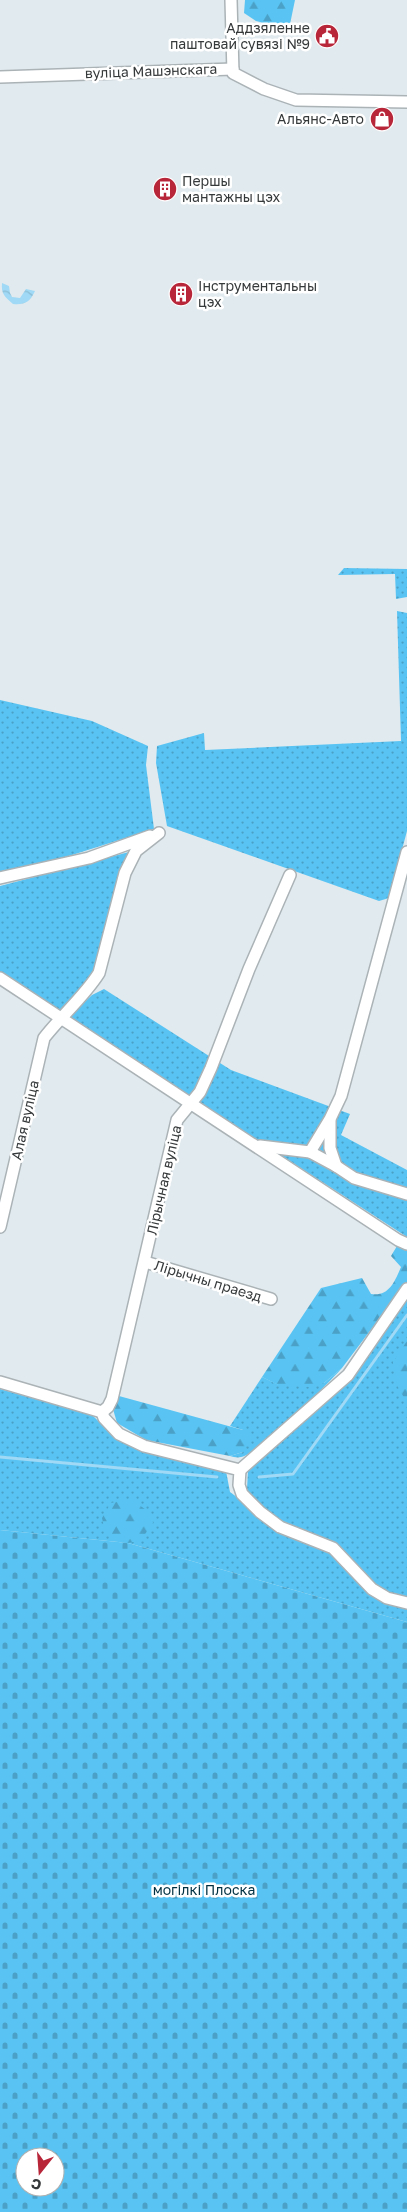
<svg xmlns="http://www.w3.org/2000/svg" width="407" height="2212" font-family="'Golos Text',sans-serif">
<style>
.grass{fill:url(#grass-dots)}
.forest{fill:url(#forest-firs)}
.cemetery{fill:url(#cemetery-stones);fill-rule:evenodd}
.water{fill:url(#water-waves)}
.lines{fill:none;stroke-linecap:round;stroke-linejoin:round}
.stream{stroke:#9fd9f5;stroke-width:3}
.minor-casing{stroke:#abb3b7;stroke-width:14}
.minor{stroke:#fff;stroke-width:11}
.labels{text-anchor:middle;stroke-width:5;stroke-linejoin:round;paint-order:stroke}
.poi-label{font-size:14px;fill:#36393a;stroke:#fff;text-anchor:end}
.street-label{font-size:14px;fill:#36393a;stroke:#fff}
.park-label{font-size:14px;fill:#003143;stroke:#fff}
</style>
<defs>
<pattern id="grass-dots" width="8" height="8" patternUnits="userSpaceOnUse" patternTransform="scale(1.25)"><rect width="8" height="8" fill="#59c4f3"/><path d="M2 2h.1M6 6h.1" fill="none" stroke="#4aa0c6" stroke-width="1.8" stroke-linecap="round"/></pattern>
<pattern id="forest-firs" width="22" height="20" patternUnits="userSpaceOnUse" patternTransform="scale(1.25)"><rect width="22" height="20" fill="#59c4f3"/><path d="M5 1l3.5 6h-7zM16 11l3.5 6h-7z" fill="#4aa0c6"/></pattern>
<pattern id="cemetery-stones" width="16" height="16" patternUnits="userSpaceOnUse" patternTransform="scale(1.25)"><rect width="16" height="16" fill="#59c4f3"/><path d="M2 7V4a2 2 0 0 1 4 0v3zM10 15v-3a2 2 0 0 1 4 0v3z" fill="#4aa0c6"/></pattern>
<pattern id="water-waves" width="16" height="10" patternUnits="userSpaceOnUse" patternTransform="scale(1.25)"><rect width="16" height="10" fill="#9fd9f5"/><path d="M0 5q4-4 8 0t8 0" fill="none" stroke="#8abbd3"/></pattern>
</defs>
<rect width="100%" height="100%" fill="#e1eaee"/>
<!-- grass -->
<g class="grass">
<polygon points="344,568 407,569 407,597 396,599 395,574 338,575"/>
<polygon points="397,611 407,613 407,831 389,898 379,901 167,826 156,763 157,746 204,733 205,750 401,741"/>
<polygon points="0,700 92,721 148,746 146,765 154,829 69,856 0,872"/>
<polygon points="129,852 119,874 92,975 78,993 60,1011 0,972 0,886"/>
<polygon points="104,989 231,1070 350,1114 341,1135 407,1170 407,1237 68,1017 92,995"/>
<polygon points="407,1299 407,1599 389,1594 367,1578 340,1548 284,1522 257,1504 247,1489 248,1470 355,1374"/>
<path d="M342,1368C329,1383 257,1455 241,1457C238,1458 233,1457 230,1456L243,1452V1430L230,1426L262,1377L279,1385L324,1383Z"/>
<polygon points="0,1389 92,1415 116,1438 226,1471 230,1492 246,1504 333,1554 359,1583 381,1602 407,1609 407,1622 128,1543 0,1530"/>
</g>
<!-- forest -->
<g class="forest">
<path d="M245,0H295L289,29L285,33C277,32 268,31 264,23L256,21L244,13Z"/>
<path d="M397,1246L407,1250V1282L342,1368L324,1383L310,1387L278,1385L262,1377L321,1288L362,1278L371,1294C389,1297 395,1281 401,1267L391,1256Z"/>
<polygon points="407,1341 407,1403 397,1385 393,1362"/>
<polygon points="119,1396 243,1430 250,1438 243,1452 230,1456 146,1440 117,1423 113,1409"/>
<path d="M130,1499L151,1513L153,1523C149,1528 145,1536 140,1539C121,1550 105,1536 102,1518L111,1503Z"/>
</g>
<!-- cemetery -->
<path class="cemetery" d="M0,1530L128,1543L407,1622V2212H0ZM25,2157H55V2187H25Z"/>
<!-- water -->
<path class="water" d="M2,283L9,286L10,293L12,297L20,298L26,289L35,291C30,302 25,305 13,304C5,297 1,294 2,283Z"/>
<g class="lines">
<!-- stream -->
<g class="stream">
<polyline points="0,1457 217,1477"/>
<polyline points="259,1477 293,1474 407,1315"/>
</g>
<!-- minor casing -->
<g class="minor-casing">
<g id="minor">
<polyline points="231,0 233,73 264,89 296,100 407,102"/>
<polyline points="0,77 233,69"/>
<polyline points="0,878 89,858 150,836"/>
<polyline points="0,978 398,1240 407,1244"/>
<polyline points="330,1121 330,1148 336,1166"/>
<polyline points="260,1146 310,1152 330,1119 341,1096 407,852"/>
<polyline points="310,1152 336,1166 354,1178 407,1194"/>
<path d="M0,1227L44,1038C61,1016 84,997 99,973L125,873L136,851L159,833"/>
<polyline points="145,1262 271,1299"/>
<polyline points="0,1382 102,1412"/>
<polyline points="102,1412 108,1407 112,1399 177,1120 200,1092 211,1068 249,969 290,875"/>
<polyline points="102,1412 104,1418 119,1434 144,1446 240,1470 239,1485 242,1494 260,1512 280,1527 333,1548 372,1589 387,1598 407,1603"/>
<polyline points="240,1470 348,1375 407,1289"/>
</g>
</g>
<!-- minor -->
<use href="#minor" class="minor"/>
</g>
<!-- icons -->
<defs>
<g id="civic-disc" transform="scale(1.25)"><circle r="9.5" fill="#b8263a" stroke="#fff"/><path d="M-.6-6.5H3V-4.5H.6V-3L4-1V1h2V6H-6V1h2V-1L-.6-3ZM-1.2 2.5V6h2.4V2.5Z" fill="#fff"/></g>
<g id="shop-disc" transform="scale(1.25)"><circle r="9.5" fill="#b8263a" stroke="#fff"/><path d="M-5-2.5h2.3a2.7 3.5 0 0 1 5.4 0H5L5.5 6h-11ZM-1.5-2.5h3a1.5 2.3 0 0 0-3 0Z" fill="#fff"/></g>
<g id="building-disc" transform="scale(1.25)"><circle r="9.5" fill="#b8263a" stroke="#fff"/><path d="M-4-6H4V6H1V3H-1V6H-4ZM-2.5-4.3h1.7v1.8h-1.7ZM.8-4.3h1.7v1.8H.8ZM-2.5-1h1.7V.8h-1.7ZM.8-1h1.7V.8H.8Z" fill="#fff"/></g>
</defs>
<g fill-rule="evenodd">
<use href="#civic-disc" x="327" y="36"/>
<use href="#shop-disc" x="382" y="119"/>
<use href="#building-disc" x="165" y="189"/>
<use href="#building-disc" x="181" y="294"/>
</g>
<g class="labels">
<!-- poi labels -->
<g class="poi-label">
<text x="310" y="33">Аддзяленне<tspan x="310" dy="16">паштовай сувязі №9</tspan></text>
<text x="364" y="124">Альянс-Авто</text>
<text x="182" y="186" text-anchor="start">Першы<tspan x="182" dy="16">мантажны цэх</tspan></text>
<text x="198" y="291" text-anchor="start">Інструментальны<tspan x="198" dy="16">цэх</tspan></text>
</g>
<!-- street labels -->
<g class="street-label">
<text transform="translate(151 71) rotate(-2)" y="5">вуліца Машэнскага</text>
<text transform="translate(25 1120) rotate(-77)" y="5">Алая вуліца</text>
<text transform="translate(164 1180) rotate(-77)" y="5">Лірычная вуліца</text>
<text transform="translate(208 1281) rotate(17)" y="5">Лірычны праезд</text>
</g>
<!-- park labels -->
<g class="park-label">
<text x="204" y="1895">могілкі Плоска</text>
</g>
</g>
<!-- north arrow -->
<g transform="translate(40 2172) rotate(197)"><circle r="24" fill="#ffffff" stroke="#afb0b0"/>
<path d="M0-4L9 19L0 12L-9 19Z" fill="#b8263a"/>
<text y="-8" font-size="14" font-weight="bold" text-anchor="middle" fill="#36393a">С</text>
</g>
</svg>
